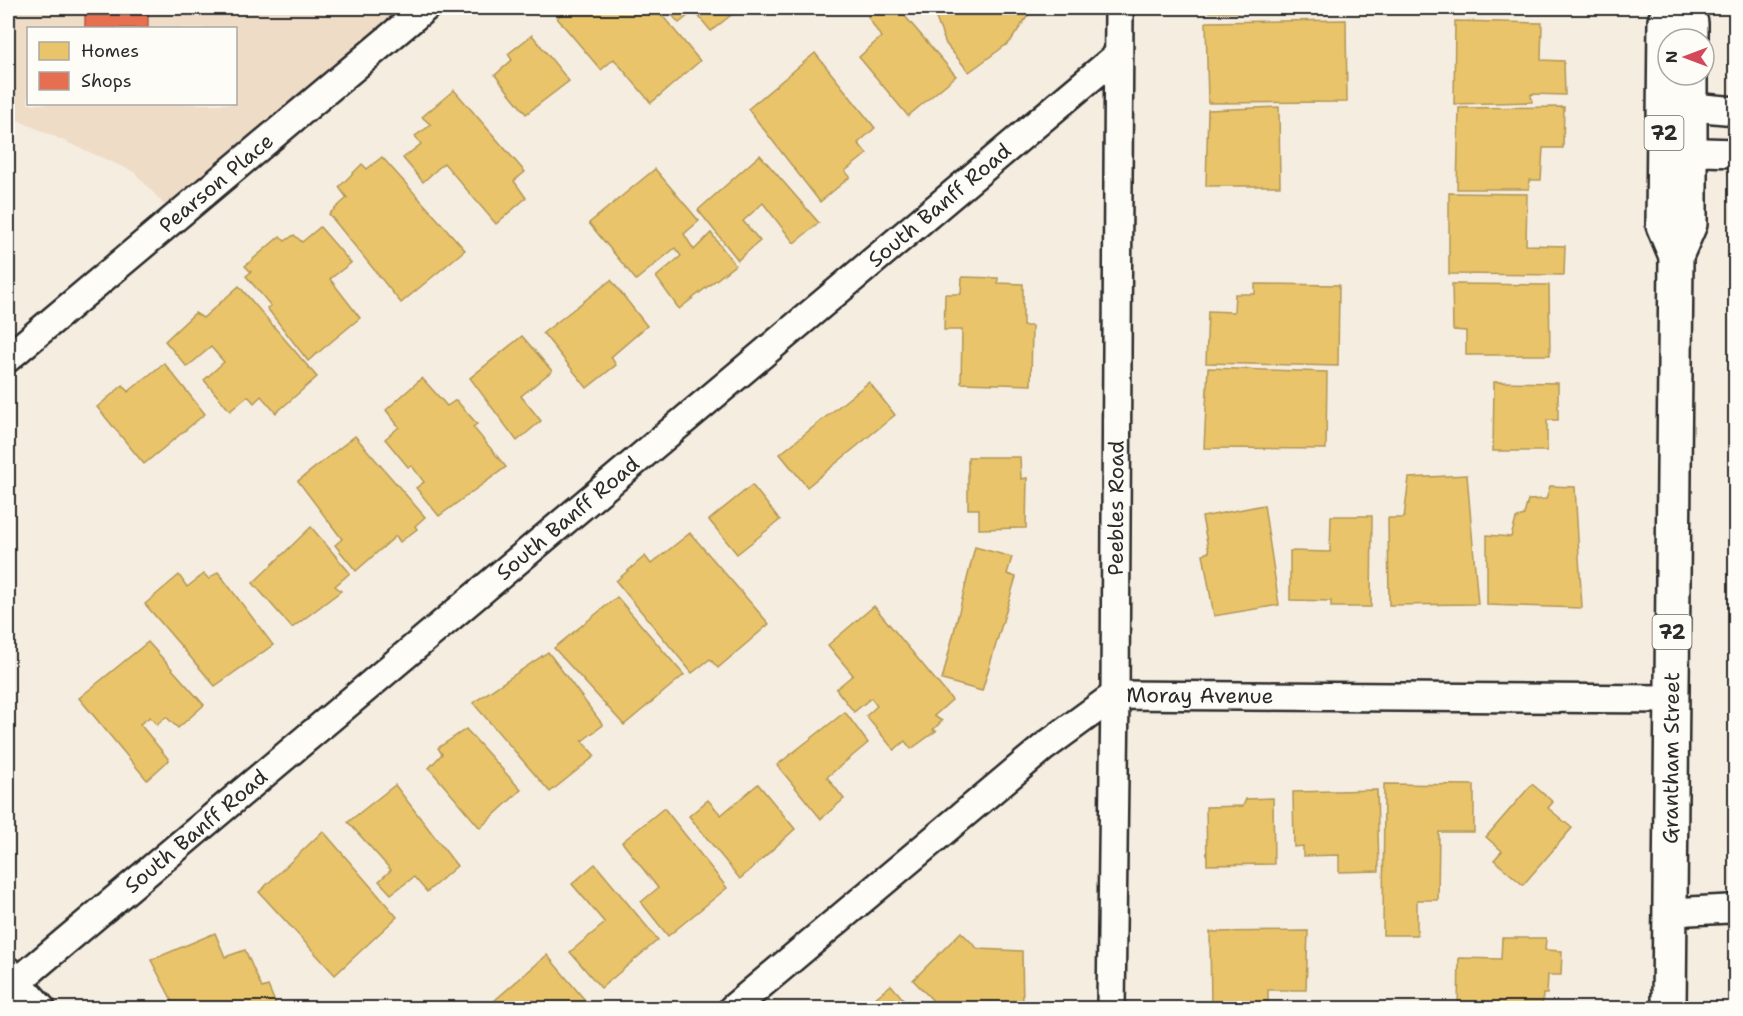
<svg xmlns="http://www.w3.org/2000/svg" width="1743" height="1016" font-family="'Shantell Sans',sans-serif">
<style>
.built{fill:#eedcc7;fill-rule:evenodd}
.homes{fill:#e9c46a;stroke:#b09657;stroke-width:1.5}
.shops{fill:#e76f51;stroke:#af5b46;stroke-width:1.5}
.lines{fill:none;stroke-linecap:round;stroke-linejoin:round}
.street-casing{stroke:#2b2b2b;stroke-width:32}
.primary-casing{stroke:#2b2b2b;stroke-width:38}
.street{stroke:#fdfcf7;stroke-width:27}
.primary{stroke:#fdfcf7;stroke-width:33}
.labels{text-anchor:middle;stroke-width:6;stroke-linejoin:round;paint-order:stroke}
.shield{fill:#fdfcf7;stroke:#6a6a68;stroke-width:1.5}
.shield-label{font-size:20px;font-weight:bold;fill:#2b2b2b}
.street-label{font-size:21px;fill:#2b2b2b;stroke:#fdfcf7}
</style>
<rect width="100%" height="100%" fill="#f6ede1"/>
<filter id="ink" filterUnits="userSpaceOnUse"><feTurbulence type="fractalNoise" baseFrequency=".0167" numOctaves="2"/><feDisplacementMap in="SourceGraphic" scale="12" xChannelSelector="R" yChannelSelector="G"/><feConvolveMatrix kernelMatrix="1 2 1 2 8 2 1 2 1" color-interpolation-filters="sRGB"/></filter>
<g filter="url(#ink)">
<!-- built -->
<path class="built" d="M8,8H426L170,211L134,172L8,116ZM28,28H236V104H28Z"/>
<!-- homes -->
<g class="homes">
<polygon points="569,8 656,8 700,61 651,103 614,59 601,70 557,18"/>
<polygon points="666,8 740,8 711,31 694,11 679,23"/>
<polygon points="878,8 898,8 956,76 908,116 859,57 881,37 868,17"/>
<polygon points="932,8 1029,8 1029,14 1010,42 969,72 946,44"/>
<polygon points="1209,8 1276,8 1276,13 1209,12"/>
<rect x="1427" y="8" width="51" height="6"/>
<polygon points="1346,20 1347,102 1208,103 1206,22"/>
<polygon points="1455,21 1542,23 1541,60 1564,61 1565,95 1531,94 1532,102 1454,104"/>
<polygon points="532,35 569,81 526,114 495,75 512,60 508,54"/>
<polygon points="815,53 875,128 858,143 867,154 845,171 850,177 820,202 748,109"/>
<polygon points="454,90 525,172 514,181 526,198 496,224 444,163 423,182 403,158 421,144 415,136 431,125 422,117"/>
<polygon points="1279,107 1280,186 1206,186 1208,110"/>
<polygon points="1564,107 1563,148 1543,148 1541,180 1529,180 1529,189 1457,189 1459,108"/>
<polygon points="760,155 819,223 794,243 763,203 743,221 760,241 738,260 698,210"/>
<polygon points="382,157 465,250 401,303 329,214 347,198 339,187 362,164 367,169"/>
<polygon points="655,169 699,221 684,234 694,250 711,233 735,265 679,309 656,277 681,256 675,248 636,280 589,223"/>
<polygon points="1449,193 1527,194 1526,245 1565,246 1564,275 1449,274"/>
<polygon points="320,227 351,263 330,279 360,318 308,361 267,308 271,306 246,276 251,272 245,266 280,236 285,241 294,235 302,242"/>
<polygon points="962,277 998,278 998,283 1023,284 1023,326 1032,326 1031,385 961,383 962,330 944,330 945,294 961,294"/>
<polygon points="611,280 647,326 611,357 616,365 587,388 543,333"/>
<polygon points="1255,284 1339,285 1338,366 1206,363 1208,311 1234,312 1235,294 1255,294"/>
<polygon points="1452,284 1549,285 1550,355 1466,355 1466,331 1453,330"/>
<polygon points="239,286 317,377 276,413 261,396 254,403 248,396 230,411 204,380 224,362 211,347 187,367 165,341 195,313 203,318"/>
<polygon points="522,336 552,371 521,396 541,421 517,441 470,378"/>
<polygon points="164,363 205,414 144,464 97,407 123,385 128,392"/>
<polygon points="1208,368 1327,372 1326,449 1204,448"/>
<polygon points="422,378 447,406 456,400 477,424 473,427 506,467 439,516 416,488 424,482 412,466 408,467 385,439 399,427 386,410"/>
<polygon points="869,382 895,415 807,487 780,454"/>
<polygon points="1494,382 1558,383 1558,420 1547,420 1547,451 1493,451"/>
<polygon points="355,436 425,517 415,526 417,529 400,542 396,536 356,571 335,545 342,539 298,481"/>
<polygon points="968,457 1020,457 1021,479 1027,478 1026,528 979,529 979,509 968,509"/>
<polygon points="1467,475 1478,604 1389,605 1388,518 1404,518 1409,478"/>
<polygon points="752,485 780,520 737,554 709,520"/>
<polygon points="1550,486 1575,487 1582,608 1487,605 1487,535 1511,537 1516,519 1524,515 1528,500 1546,499"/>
<polygon points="1264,505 1279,605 1214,616 1203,554 1209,552 1202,517"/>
<polygon points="1331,516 1372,516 1371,607 1331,607 1331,601 1290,600 1290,551 1330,552"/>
<polygon points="311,527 350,573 335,586 341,591 292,628 253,583"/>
<polygon points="690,533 769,624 718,668 710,659 692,673 616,581 645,556 651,564"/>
<polygon points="975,547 1012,557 1007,574 1016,577 982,691 942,680"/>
<polygon points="218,572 273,645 215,686 145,604 179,575 187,587 204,574 209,579"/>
<polygon points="617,597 684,675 624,725 554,648"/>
<polygon points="874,606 952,700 934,716 942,721 933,730 936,731 911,749 905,741 894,750 866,716 877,706 871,698 854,712 836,689 853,675 828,645"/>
<polygon points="148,642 204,705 178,728 166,717 157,725 150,717 140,724 169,760 147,780 79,698"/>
<polygon points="548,652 603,725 582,741 595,756 550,792 473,703"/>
<polygon points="845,712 868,743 827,777 844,799 821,819 777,765"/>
<polygon points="466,729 521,790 480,828 429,768 442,754 438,748"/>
<polygon points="758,784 795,829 740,879 689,816 708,800 721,815"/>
<polygon points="1384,784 1474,785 1474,832 1439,832 1438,900 1417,900 1417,935 1383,935"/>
<polygon points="1532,784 1553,802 1548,808 1572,828 1523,885 1494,860 1502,851 1486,837"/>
<polygon points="395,785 457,866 427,892 414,877 391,894 379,881 391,870 348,822"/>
<polygon points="1377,790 1379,871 1339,872 1339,855 1303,856 1303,846 1294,847 1293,792"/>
<polygon points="1273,798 1274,864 1207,865 1206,807 1243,806 1246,799"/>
<polygon points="664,808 727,888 668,936 641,902 658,888 622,842"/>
<polygon points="323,831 397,917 335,975 259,892"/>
<polygon points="595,864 658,940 601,988 570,952 605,923 572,884"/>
<polygon points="1308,931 1306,990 1268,990 1268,1008 1211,1008 1210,932"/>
<polygon points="961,932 978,949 1022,951 1023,1008 940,1008 913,980"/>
<polygon points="215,933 225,957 245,950 262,988 268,986 277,1007 194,1008 192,1004 183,1008 176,1008 151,960"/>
<polygon points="1502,938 1546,938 1545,950 1562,951 1561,975 1548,975 1547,994 1543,994 1542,1008 1458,1007 1459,958 1501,959"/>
<polygon points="547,955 590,1006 587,1008 502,1008 495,1000"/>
<polygon points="891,985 911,1008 863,1008"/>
</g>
<!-- shops -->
<rect class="shops" x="85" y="8" width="63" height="20"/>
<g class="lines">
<!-- street casing -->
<g class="street-casing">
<g id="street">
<polyline points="1671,105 1736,111"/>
<polyline points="1671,151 1736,153"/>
<path id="s1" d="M8,358L425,8"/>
<polyline points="1670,912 1729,909 1736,911"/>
<polyline points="8,971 41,1008"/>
<path id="s2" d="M17,982L1118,55"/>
<path id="s3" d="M733,1008L1044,747L1115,695L1672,699"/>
<path id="s4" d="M1111,1008L1115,695L1119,8"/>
</g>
</g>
<!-- primary casing -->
<g class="primary-casing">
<g id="primary">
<polyline points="1671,8 1665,21 1663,225 1676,256"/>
<polyline points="1684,8 1691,23 1691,39"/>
<path id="s5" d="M1669,1008L1676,256L1690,224V75"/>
</g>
</g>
<!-- street -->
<use href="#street" class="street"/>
<!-- primary -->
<use href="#primary" class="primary"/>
</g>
</g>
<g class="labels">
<!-- shield labels -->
<g class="shield">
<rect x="1644.5" y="116" width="39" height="34" rx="4.5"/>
<rect x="1652.5" y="615" width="39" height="34" rx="4.5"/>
</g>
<g class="shield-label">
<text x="1664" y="140">72</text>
<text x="1672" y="639">72</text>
</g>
<!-- street labels -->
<g class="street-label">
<text dy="7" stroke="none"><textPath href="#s1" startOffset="272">Pearson Place</textPath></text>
<text dy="7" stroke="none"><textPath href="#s2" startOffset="1206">South Banff Road</textPath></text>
<text dy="7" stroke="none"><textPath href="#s4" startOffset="500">Peebles Road</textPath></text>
<text dy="7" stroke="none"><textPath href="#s2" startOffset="720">South Banff Road</textPath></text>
<text dy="7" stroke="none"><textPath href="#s3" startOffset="579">Moray Avenue</textPath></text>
<text dy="7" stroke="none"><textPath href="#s5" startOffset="250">Grantham Street</textPath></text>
<text dy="7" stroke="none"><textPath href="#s2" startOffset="234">South Banff Road</textPath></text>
</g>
</g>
<!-- margin -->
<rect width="1743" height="1016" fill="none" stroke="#fdfcf7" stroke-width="30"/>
<rect x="15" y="15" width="1713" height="986" fill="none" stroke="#2b2b2b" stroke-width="2" filter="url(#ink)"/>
<!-- legend -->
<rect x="27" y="27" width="210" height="78" fill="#fdfcf7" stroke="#a9a8a5" stroke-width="1.5"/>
<rect x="39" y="42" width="30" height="18" fill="#e9c46a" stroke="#a9a8a5" stroke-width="1.5"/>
<text x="81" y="57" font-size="18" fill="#2b2b2b">Homes</text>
<rect x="39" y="72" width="30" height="18" fill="#e76f51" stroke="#a9a8a5" stroke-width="1.5"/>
<text x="81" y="87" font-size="18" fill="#2b2b2b">Shops</text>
<!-- north arrow -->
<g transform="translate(1686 57) rotate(270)"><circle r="28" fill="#fdfcf7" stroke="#a9a8a5" stroke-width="1.5"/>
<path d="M0-4.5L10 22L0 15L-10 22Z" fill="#d1495b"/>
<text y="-9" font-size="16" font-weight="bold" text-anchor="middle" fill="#2b2b2b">N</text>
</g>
</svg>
